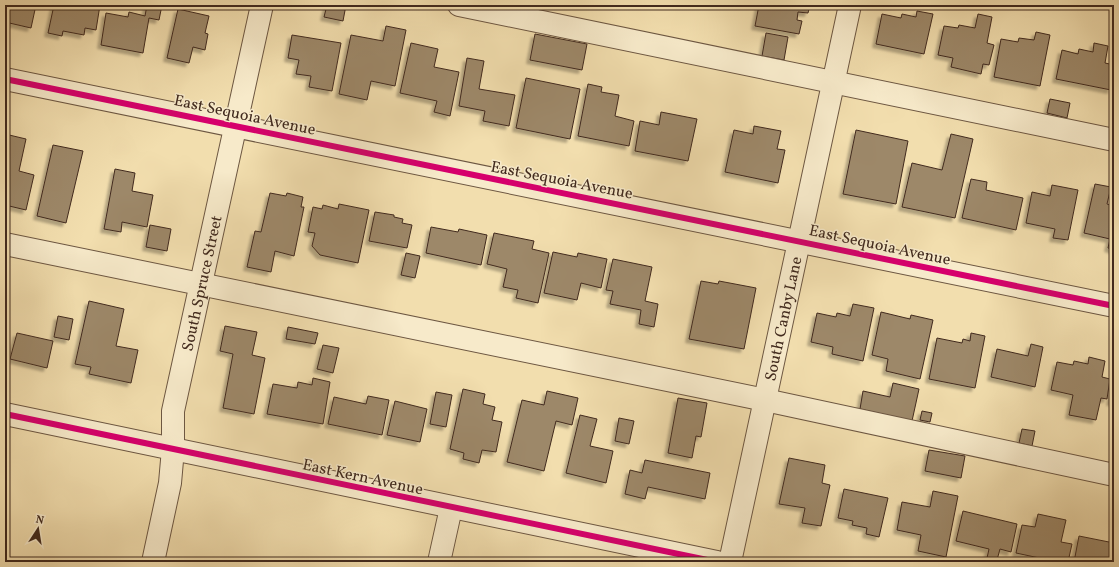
<svg xmlns="http://www.w3.org/2000/svg" width="1119" height="567" font-family="Vollkorn,serif">
<defs>
<filter id="shadow"><feDropShadow dx="-3.5" dy="3.5" stdDeviation="1" flood-color="#0004"/></filter>
</defs>
<rect width="100%" height="100%" fill="#f2deae"/>
<filter id="stains"><feTurbulence type="fractalNoise" baseFrequency=".005" numOctaves="4"/><feColorMatrix values="0 0 0 0 .2 0 0 0 0 .09 0 0 0 0 .02 0 0 0 .5 -.17"/></filter>
<radialGradient id="worn" r=".72"><stop offset=".6" stop-color="#630" stop-opacity="0"/><stop offset="1" stop-color="#630" stop-opacity=".3"/></radialGradient>
<!-- building -->
<path fill="#9d8869" stroke="#412a1e" filter="url(#shadow)" d="M5,5H36L31,28L5,22Z
M54,5H100L96,30L85,28L84,35L63,31L62,36L48,33Z
M147,5H162L159,20L149,18L143,53L101,45L106,13L128,17L129,12L145,16Z
M327,5H346L343,21L324,17Z
M759,5H810L808,13L798,12L797,20L802,21L799,34L755,26Z
M178,9L209,16L205,33L208,34L205,50L193,47L189,63L167,58Z
M917,11L933,14L924,54L876,44L882,14L901,18L902,14L916,17Z
M978,14L992,17L987,43L994,45L989,65L983,64L981,74L951,67L953,58L938,55L944,26L958,28L959,25L975,28Z
M386,26L406,30L395,86L371,81L367,100L339,94L351,35L383,41Z
M1036,32L1050,35L1040,86L994,77L1001,39L1018,42L1019,38L1034,40Z
M766,33L788,37L784,60L762,56Z
M535,34L587,44L582,70L530,60Z
M292,35L341,43L332,91L309,87L311,76L296,74L299,60L288,58Z
M411,43L438,49L434,67L459,72L450,116L434,112L437,101L400,93Z
M1094,43L1108,46L1105,63L1114,65L1111,90L1056,79L1062,50L1078,54L1079,49L1093,52Z
M467,58L484,61L479,89L515,95L509,126L483,121L485,111L459,106Z
M526,78L580,89L570,139L516,128Z
M588,84L602,87L601,92L619,95L615,116L634,121L629,146L578,136Z
M1050,99L1070,103L1067,118L1047,113Z
M661,112L697,119L688,161L635,151L640,121L659,125Z
M754,126L781,131L777,149L785,150L778,183L725,172L734,130L753,134Z
M856,130L908,141L896,204L843,194Z
M5,134L26,139L19,171L34,175L26,210L5,205Z
M951,134L973,139L955,218L902,207L912,163L942,170Z
M53,145L83,151L66,223L37,216Z
M115,169L135,173L132,191L153,195L147,227L122,222L121,232L104,229Z
M971,179L987,182L986,190L1023,198L1016,230L962,218Z
M1095,184L1111,187L1107,204L1114,206V250L1108,248L1110,239L1084,233Z
M1052,185L1078,190L1068,240L1053,238L1055,229L1026,223L1032,192L1050,196Z
M270,193L286,196L287,193L303,197L301,207H304L294,256L275,251L271,272L247,267L255,231L261,232Z
M339,204L369,210L358,263L320,255L312,246L315,233L308,232L313,207L322,209L323,205L338,209Z
M375,212L394,215V217L403,219L402,223L412,225L407,248L369,241Z
M150,225L171,229L167,251L146,247Z
M431,227L458,232L459,229L487,235L481,265L426,253Z
M494,233L534,241L532,249L549,253L538,303L516,298L518,290L503,287L507,269L487,264Z
M553,252L577,257L578,253L607,259L601,288L581,283L577,300L544,293Z
M406,253L420,256L415,278L401,275Z
M613,259L652,267L645,301L658,304L654,327L639,324L641,310L610,304L613,291L606,290Z
M5,279L9,280L5,300Z
M701,281L718,284L719,281L756,288L744,349L689,339Z
M89,301L124,309L116,346L138,350L131,383L89,374L91,367L75,364Z
M853,304L874,308L863,361L832,354L833,347L811,342L817,313L836,317L837,313L850,316Z
M881,312L910,319L911,315L933,320L920,379L886,371L888,359L872,355Z
M58,316L73,319L69,340L54,337Z
M225,326L257,332L252,355L265,358L254,414L223,408L233,354L220,351Z
M288,327L318,333L315,344L286,339Z
M17,333L53,341L47,368L10,359Z
M971,333L985,336L975,388L929,379L937,338L962,343L963,339L970,341Z
M1031,344L1043,347L1035,387L991,377L997,349L1028,356Z
M323,345L339,348L333,373L317,369Z
M1089,357L1105,361L1102,377L1110,379L1107,399L1101,398L1096,420L1069,415L1073,395L1051,390L1057,362L1073,365L1074,361L1088,364Z
M313,378L330,382L323,424L267,414L273,384L297,388L298,382L312,385Z
M1114,380V402H1110Z
M893,383L919,389L912,421L860,409L863,391L890,397Z
M463,389L485,394L483,404L495,407L492,420L502,422L496,452L482,450L479,463L463,459L464,453L450,449Z
M547,391L578,398L572,425L556,421L544,471L507,462L522,400L544,405Z
M436,392L452,395L446,427L430,424Z
M368,396L389,400L382,435L328,424L334,397L366,404Z
M678,398L707,403L701,437L696,436L692,458L668,453Z
M395,401L427,409L420,442L387,435Z
M922,411L932,413L930,422L920,420Z
M580,415L597,419L590,446L613,451L606,483L566,473Z
M619,418L634,421L629,444L615,441Z
M1022,429L1035,431L1032,446L1019,443Z
M929,450L965,456L961,478L925,471Z
M789,458L825,465L822,483L830,485L821,526L802,523L805,508L779,504Z
M645,460L710,473L705,499L648,487L645,499L625,494L630,470L642,473Z
M844,489L888,498L879,537L866,534L867,528L852,525L853,521L838,518Z
M933,491L958,496L946,557L918,551L921,535L897,530L902,502L930,507Z
M963,511L1017,524L1011,552L1000,549L997,560L987,558L989,549L956,541Z
M1038,514L1066,520L1061,542L1072,544L1068,562H1043L1044,559L1016,553L1022,525L1035,527Z
M1079,536L1114,543V562H1074Z"/>
<g fill="none" stroke-linecap="round" stroke-linejoin="round">
<defs>
<g id="minor">
<path d="M459,5L1114,140"/>
<path d="M5,79L1114,306"/>
<path d="M5,244L765,400L1114,475"/>
<path d="M5,414L717,562"/>
<path id="s1" d="M153,562L170,483L173,449V411L262,5"/>
<path d="M439,562L451,508"/>
<path id="s2" d="M730,562L850,5"/>
</g>
</defs>
<!-- minor casing -->
<use href="#minor" stroke="#6d5742" stroke-width="24"/>
<!-- minor -->
<use href="#minor" stroke="#f7eaca" stroke-width="22"/>
<defs>
<path id="cycleway" d="M5,79L1114,306
M5,414L717,562"/>
</defs>
<!-- cycleway casing -->
<use href="#cycleway" stroke="#f7eaca" stroke-width="8"/>
<!-- cycleway -->
<use href="#cycleway" stroke="#d6006c" stroke-width="6"/>
</g>
<g text-anchor="middle" stroke-width="3" stroke-linejoin="round" paint-order="stroke">
<!-- street labels -->
<g font-size="16" fill="#412a1e" stroke="#f7eaca">
<text transform="translate(245 114) rotate(12)" y="6">East Sequoia Avenue</text>
<text transform="translate(562 179) rotate(11)" y="6">East Sequoia Avenue</text>
<text transform="translate(880 244) rotate(12)" y="6">East Sequoia Avenue</text>
<text dy="6" stroke="none"><textPath href="#s1" startOffset="284">South Spruce Street</textPath></text>
<text dy="6" stroke="none"><textPath href="#s2" startOffset="249">South Canby Lane</textPath></text>
<text transform="translate(363 476) rotate(12)" y="6">East Kern Avenue</text>
</g>
</g>
<!-- margin -->
<rect width="1119" height="567" fill="none" stroke="#f2deae" stroke-width="20"/>
<rect x="6" y="6" width="1107" height="555" fill="none" stroke="#412a1e" stroke-width="2"/>
<rect x="10" y="10" width="1099" height="547" fill="none" stroke="#412a1e"/>
<!-- north arrow -->
<g transform="translate(38 529) rotate(12)" stroke="#f7eaca" stroke-width="3" paint-order="stroke">
<path d="M0-3L7 15L0 10L-7 15Z" fill="#412a1e"/>
<text y="-6" font-size="11" font-weight="bold" text-anchor="middle" fill="#412a1e">N</text>
</g>
<rect width="100%" height="100%" filter="url(#stains)"/>
<rect width="100%" height="100%" fill="url(#worn)"/>
</svg>
